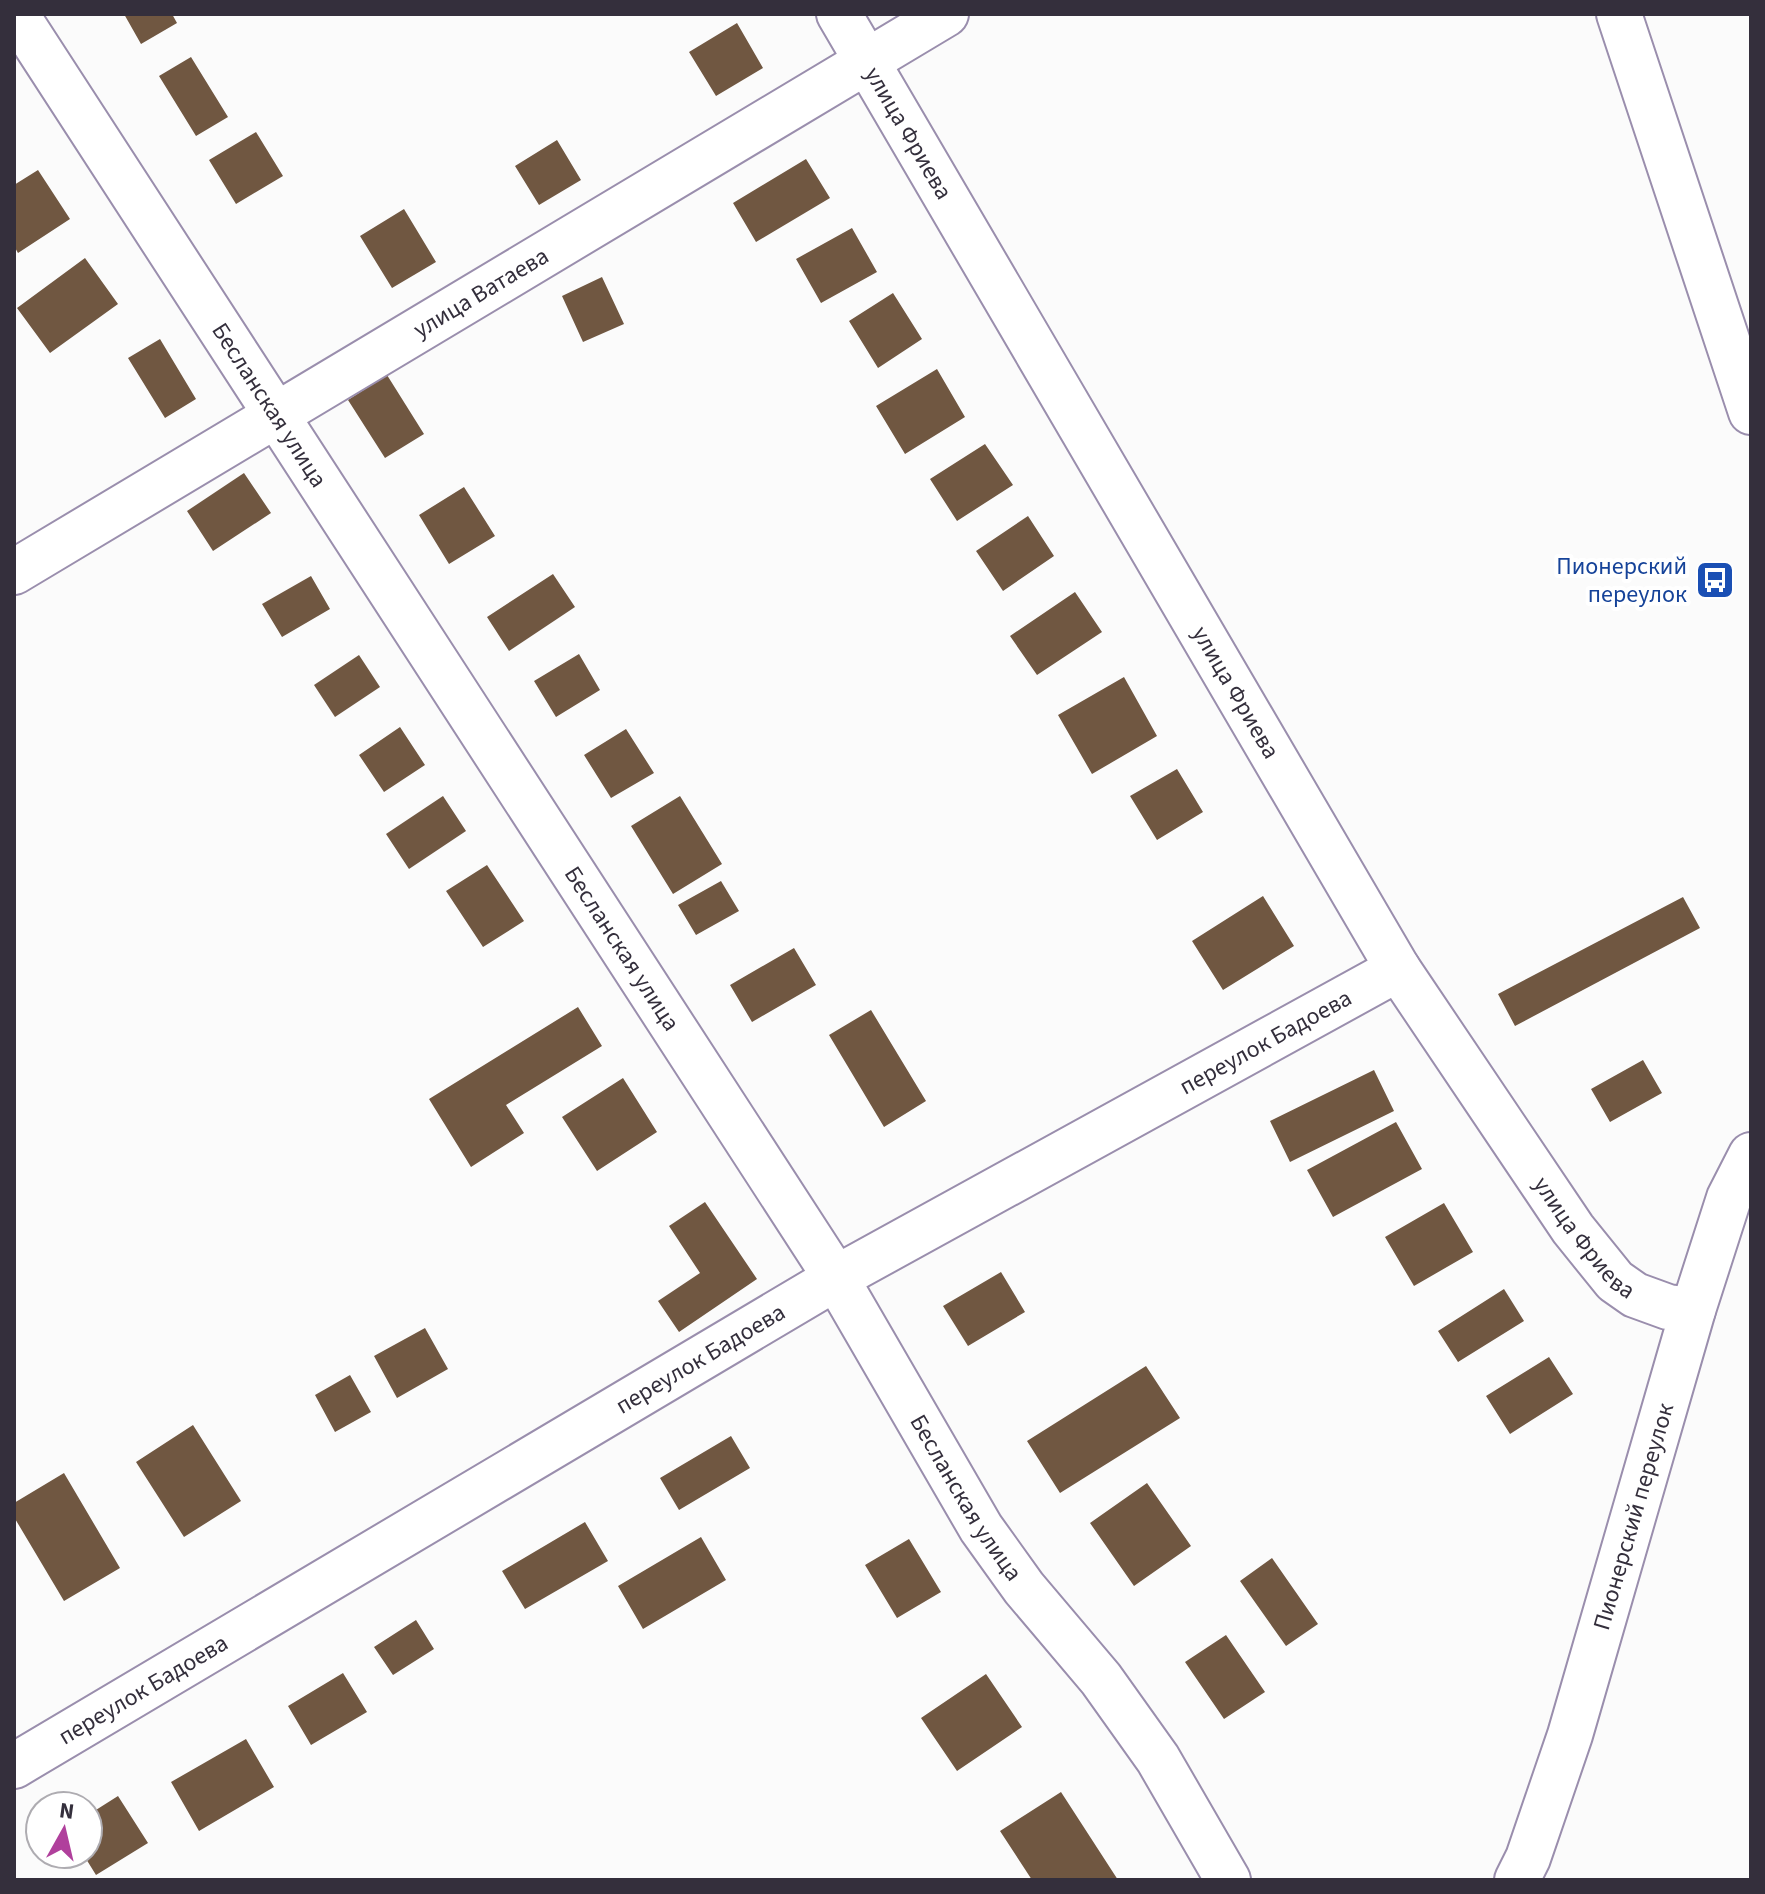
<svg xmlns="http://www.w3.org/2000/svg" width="1765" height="1894" font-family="'Source Sans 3',sans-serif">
<rect width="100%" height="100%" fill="#fbfbfb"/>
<!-- building -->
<path fill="#705741" d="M124,14H172L177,23L141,44Z
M737,23L763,68L716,96L689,52Z
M191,57L228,117L196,136L159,76Z
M256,132L283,176L236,204L209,160Z
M557,140L581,180L539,205L515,166Z
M806,159L830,198L756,242L733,203Z
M38,170L70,219L18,253L14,246V185Z
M404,209L436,262L392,288L360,236Z
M852,228L877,272L821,303L796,259Z
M85,258L118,304L50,353L17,308Z
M602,277L624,324L583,342L562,296Z
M893,293L922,339L878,368L849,321Z
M160,339L196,399L165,418L128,358Z
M937,369L965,417L905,454L876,406Z
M387,375L424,434L385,458L348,400Z
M985,444L1013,485L957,521L930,479Z
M244,473L271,513L213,551L187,511Z
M464,487L495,536L449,564L419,515Z
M1028,516L1054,556L1003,591L976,551Z
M553,574L575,607L509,651L487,617Z
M311,576L330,609L282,637L262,604Z
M1075,592L1102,632L1037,675L1010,636Z
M579,654L600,690L556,717L534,681Z
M359,655L380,687L335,717L314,685Z
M1124,677L1157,736L1092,774L1058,715Z
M400,727L425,765L384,792L359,755Z
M626,729L654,773L611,798L584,755Z
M1177,769L1203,812L1157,840L1130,796Z
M443,796L466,831L409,869L386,834Z
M680,796L722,864L673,894L631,826Z
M487,865L524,921L483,947L446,891Z
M721,881L739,911L696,935L678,905Z
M1263,896L1294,946L1223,990L1192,941Z
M1683,897L1700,928L1515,1026L1498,994Z
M794,948L816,985L752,1022L730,985Z
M578,1007L602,1046L506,1105L524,1133L471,1167L429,1099Z
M871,1010L926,1101L884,1127L829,1035Z
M1643,1060L1662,1093L1610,1122L1591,1089Z
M1374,1070L1394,1111L1290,1162L1270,1121Z
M623,1078L657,1132L597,1171L562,1117Z
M1396,1122L1422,1169L1333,1217L1307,1170Z
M705,1202L757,1279L679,1332L658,1301L700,1273L669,1226Z
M1444,1203L1473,1252L1414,1286L1385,1237Z
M1001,1272L1025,1312L968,1346L943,1306Z
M1504,1289L1524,1321L1458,1362L1438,1331Z
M425,1328L448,1369L397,1398L374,1356Z
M1549,1357L1573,1394L1510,1434L1486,1396Z
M1146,1366L1180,1418L1060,1493L1027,1441Z
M350,1375L371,1412L335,1432L315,1395Z
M193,1425L241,1501L184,1537L136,1462Z
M731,1436L750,1468L679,1510L660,1478Z
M64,1473L120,1568L64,1601L14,1517V1503Z
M1147,1483L1191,1546L1134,1586L1090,1523Z
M585,1522L608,1561L525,1609L502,1571Z
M701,1537L726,1580L643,1629L618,1586Z
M909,1539L941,1592L897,1618L865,1565Z
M1272,1558L1318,1624L1286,1646L1240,1581Z
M416,1620L434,1649L393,1675L374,1647Z
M1226,1635L1265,1692L1224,1719L1185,1662Z
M343,1673L367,1712L311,1745L288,1706Z
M986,1674L1022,1727L957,1771L921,1718Z
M246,1739L274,1787L199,1831L171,1782Z
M1061,1792L1118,1880H1032L1000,1831Z
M118,1796L148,1843L96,1875L83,1854H88V1815Z"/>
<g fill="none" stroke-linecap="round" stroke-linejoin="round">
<defs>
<g id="minor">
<path id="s1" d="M16,14L836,1278L981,1528L1024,1588L1101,1679L1158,1759L1228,1880"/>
<path id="s2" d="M839,14L1398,969L1573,1229L1615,1281L1635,1295L1668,1307L1693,1310"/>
<path id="s3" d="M14,572L946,14"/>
<path id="s4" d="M14,1766L836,1278L1398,969"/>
<path id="s5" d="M1517,1880L1528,1858L1570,1735L1693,1310L1729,1198L1751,1155"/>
</g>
<path id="major" d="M1619,14L1751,412"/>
</defs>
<!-- minor casing -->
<use href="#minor" stroke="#9a8ead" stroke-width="48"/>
<!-- major casing -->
<use href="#major" stroke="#9a8ead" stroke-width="48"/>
<!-- minor -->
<use href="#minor" stroke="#fff" stroke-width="44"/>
<!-- major -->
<use href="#major" stroke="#fff" stroke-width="44"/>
</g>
<!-- icons -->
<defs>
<symbol id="bus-square" viewBox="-11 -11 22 22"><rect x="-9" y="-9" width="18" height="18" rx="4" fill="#1a4fb4" stroke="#fff"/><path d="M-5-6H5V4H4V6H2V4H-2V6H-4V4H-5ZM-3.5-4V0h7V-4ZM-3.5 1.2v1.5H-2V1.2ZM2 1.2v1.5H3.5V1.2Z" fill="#fff"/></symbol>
</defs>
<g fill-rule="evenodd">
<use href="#bus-square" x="1693" y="558" width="44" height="44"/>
</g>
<g text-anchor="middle" stroke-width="8" stroke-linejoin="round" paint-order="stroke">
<!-- street labels -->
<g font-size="24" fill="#342f3c" stroke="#fff">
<text dy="8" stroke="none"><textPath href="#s2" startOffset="138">улица Фриева</textPath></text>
<text dy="8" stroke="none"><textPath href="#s3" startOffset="544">улица Ватаева</textPath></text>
<text dy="8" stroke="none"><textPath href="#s1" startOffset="466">Бесланская улица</textPath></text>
<text dy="8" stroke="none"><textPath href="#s2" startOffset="786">улица Фриева</textPath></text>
<text dy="8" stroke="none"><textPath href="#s1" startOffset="1114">Бесланская улица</textPath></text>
<text dy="8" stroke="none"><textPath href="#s4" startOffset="1446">переулок Бадоева</textPath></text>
<text dy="8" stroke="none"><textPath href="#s2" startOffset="1434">улица Фриева</textPath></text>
<text dy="8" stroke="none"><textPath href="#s4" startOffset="798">переулок Бадоева</textPath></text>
<text dy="8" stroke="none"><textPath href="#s1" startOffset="1762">Бесланская улица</textPath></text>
<text dy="8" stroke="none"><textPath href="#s5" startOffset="382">Пионерский переулок</textPath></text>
<text dy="8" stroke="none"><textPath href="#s4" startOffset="150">переулок Бадоева</textPath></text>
</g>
<!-- transit labels -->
<g font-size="24" fill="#164399" stroke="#fff" text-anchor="end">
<text x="1687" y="574">Пионерский<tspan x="1687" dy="28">переулок</tspan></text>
</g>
</g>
<!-- border -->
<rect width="1765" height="1894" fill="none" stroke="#342f3c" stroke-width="32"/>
<!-- north arrow -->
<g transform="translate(64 1830) rotate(8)"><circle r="38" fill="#ffffff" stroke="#aeacb1" stroke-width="2"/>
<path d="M0-6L14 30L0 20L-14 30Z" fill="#b0409c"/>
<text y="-12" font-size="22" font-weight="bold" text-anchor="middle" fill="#342f3c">N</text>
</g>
</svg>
